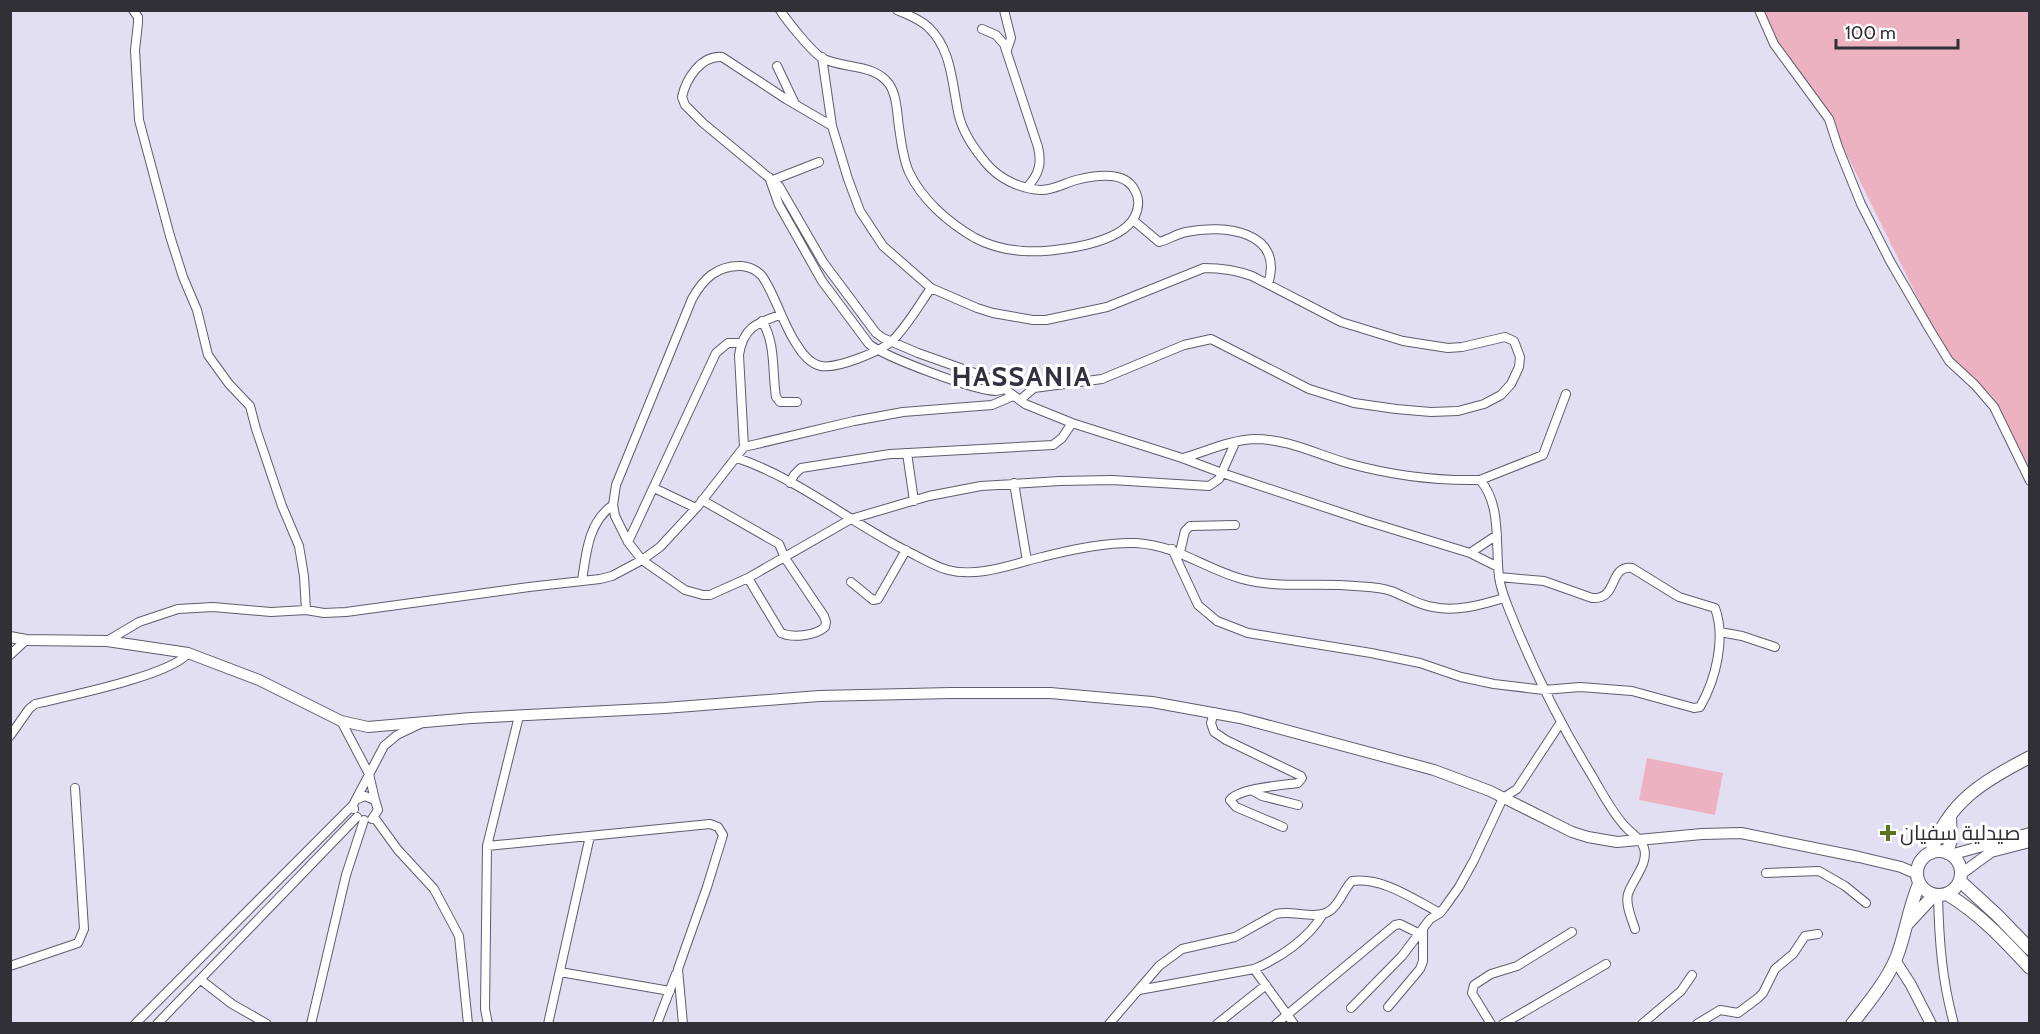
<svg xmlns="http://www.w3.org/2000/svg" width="2040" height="1034" font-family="Cabin,Cairo,sans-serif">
<rect width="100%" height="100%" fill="#e2dff2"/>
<!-- park -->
<path fill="#edb2c2" d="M1763,11H2029V474L1992,396L1947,357L1834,129L1782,59Z
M1647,758L1723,773L1715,815L1639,800Z"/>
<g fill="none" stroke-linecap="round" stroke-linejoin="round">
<defs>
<path id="minor" d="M133,10L138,17V23L135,50L139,120L170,236L183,277L197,310L208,355L229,384L250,406L256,429L282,506L299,546L304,576L306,610
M780,10C787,21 812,52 822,58C842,69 874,63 889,84C897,95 897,114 899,127C901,141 903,159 909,172C922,200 949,223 975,238C990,246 1007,250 1023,251C1052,253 1121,245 1135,216C1140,206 1139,195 1132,186C1121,171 1092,176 1076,180C1065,183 1054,190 1041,190C1021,189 999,179 986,163C975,150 963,132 959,116C952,87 953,50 928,27C920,19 908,15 897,10
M1004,10L1011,38L1007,50
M1759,10L1774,44L1829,119L1838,147L1861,204L1890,261L1930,330L1949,361L1975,385L1994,407L2030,481
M982,29L996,35L1004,44L1038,147C1042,163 1039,175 1027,187
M822,57L832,126L848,179L860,211L883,246L931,288L977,308L993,313L1033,320H1046L1107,307L1204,268C1221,268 1236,270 1252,276L1341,322L1403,341L1448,348L1462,347L1505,337L1514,341L1520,357L1519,367L1511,384L1501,395L1484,404L1458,411L1431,412L1396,409L1354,403L1309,389L1211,339L1184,345L1102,379L1034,388L1020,400
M777,66L795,104
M832,126L786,99L722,57C701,55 686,79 682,97L685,105L703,123L779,186L823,262L876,333L883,338L918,353L1000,382L1005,389L1025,404L1072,423L1182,458L1222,473L1366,521L1470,553
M769,177L779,205L822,281L869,344C885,357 975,391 996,391C997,391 1004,389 1005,389
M773,180L819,162
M1133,220L1159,242C1168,240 1176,234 1186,232C1224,224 1285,231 1268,284
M931,288C919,305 908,325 893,340C882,351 837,369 821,366C811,364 802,354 797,345C783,325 775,294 762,276C756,269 750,267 742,266C717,265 703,279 692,299L616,485L613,505L615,516L628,542L642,560L685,590L703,595H710L748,578L851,519L929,496L981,486L1060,481L1112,480L1209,486L1219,479L1235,443
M762,321C776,343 772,372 776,397L780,402H797
M744,447L854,421L903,412L992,405L1013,396
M907,453L914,501
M737,458C797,478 847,520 903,549C918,556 933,566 948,570C979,578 1012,564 1042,557C1069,550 1107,542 1136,543C1179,546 1203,568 1242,579C1279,589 1317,582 1355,586C1366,587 1380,587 1391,591C1405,596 1418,605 1433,607C1456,612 1481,605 1504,598
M1183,458C1205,452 1230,440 1254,439C1288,439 1316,454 1347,463C1390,475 1436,481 1480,480C1502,505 1495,545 1499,576C1500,587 1504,597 1508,607C1531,665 1558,721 1591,774C1601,791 1610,809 1623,824C1629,832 1641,838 1644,848C1649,864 1632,880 1628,894C1625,905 1632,919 1635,929
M1480,480L1543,455L1566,394
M790,483L794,475L801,468L890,454L1053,445L1062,438L1072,423
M1014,483L1027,561
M654,488L696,508
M702,500L779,544L785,558L824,616L826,622L825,627C815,636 792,638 781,633L748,578
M1497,535L1470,553L1498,567
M628,542L716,353L728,343H741
M1172,549L1198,605L1217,621L1248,633L1371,653L1420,663L1461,677L1494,684L1544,690L1580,687L1632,691L1694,708L1700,707C1716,679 1726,638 1715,608L1679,597L1632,568C1608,565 1619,600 1592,598L1544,581L1499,577
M1180,552L1185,531L1190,526L1235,525
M582,581C586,554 588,522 613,505
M851,582L873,600L878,599L906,550
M1720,632L1742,636L1775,647
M107,641L139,622L178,609L213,607L271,612L306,610L324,613L346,612L529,587L600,579L612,576L642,560L660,547L698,506L744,447L739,355C743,328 756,323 780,315
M10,655L26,640
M1214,712L1211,723L1214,732L1226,740L1301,776L1302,778L1298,783C1283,785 1239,788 1230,800L1236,807L1283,827
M341,721L369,774L375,800
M10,736L29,709L35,704C64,697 173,675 188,653
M1253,791L1262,796L1298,805
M358,799L365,796L375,800L378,810L372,819
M354,809L353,805L384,746L397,735L420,724
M374,817L398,850L434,889L459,936L468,1024
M487,846L710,824L718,827L723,835L707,887L678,969L683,1024
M1766,873L1819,871L1845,886L1866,903
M1938,895C1939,940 1942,981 1954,1024
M10,966L78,943L84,929L75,788
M1254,969L1294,1024
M560,972L670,991
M201,980L232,1004L267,1024
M1139,990L1254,969C1280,958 1308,939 1323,914
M1388,1007L1420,969L1423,961V929
M1351,1008L1402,956L1430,919L1440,913L1444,908L1459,887L1474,860L1503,798L1517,789L1561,722
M135,1024L353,805
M157,1024L357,817
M311,1024L346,875L364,820
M488,1024L485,1009L487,846L519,716
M548,1024L590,836
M657,1024L676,974
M1109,1024L1159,966L1182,949L1235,937L1276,914C1293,909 1318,922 1332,909C1341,901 1344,889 1352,881C1383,877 1413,899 1440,913
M1217,1024L1266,985
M1276,1024L1395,925L1400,924L1420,934
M1491,1024L1472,993L1474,985L1491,974L1517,966L1572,932
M1503,1024L1606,964
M1642,1024L1681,991L1692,975
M1697,1024L1720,1010L1738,1013L1758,998L1763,993L1775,969L1793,954L1805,936L1818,934"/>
<path id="tertiary" d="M10,637L26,640L107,641L188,653L259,680L341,721L368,727L471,718L665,708L819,696L951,693H1050L1152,702L1240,718L1434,770L1490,791L1572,832L1588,837L1617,842L1702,834L1741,833L1859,857L1901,867L1917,874
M1950,855L2030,833
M1961,874L1991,852L2030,842
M1895,960L1911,985L1931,1024"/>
<path id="secondary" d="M1917 873a22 22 0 1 1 44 0a22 22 0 1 1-44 0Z
M1931,853C1947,802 1985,780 2030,757
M1947,853L1951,840L1950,817
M1960,881L1997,915L2030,949
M1947,894C1980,914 2004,940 2030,968
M1908,923L1934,895
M1852,1024C1868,1003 1887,981 1897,956C1906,932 1909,907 1919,884"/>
</defs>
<!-- minor casing -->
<use href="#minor" stroke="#5f5c6d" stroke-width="10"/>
<!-- tertiary casing -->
<use href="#tertiary" stroke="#5f5c6d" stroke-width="12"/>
<!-- secondary casing -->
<use href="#secondary" stroke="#5f5c6d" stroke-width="14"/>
<!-- minor -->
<use href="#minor" stroke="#fff" stroke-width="8"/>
<!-- tertiary -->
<use href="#tertiary" stroke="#fff" stroke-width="10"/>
<!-- secondary -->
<use href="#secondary" stroke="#fff" stroke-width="12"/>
</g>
<!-- markers -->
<path fill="#5c7324" stroke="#fff" stroke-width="2" d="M1885 824h6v6h6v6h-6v6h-6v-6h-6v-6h6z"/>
<g text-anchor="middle" stroke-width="6" stroke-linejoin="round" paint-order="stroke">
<!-- poi labels -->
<g font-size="21" fill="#313037" stroke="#fff" text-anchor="start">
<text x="1900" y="840">صيدلية سفيان</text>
</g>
<!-- district labels -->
<g font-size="27" font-weight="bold" letter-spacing="1.5" fill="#33303f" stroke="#fff">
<text x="1022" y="386">HASSANIA</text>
</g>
</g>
<!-- border -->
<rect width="2040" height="1034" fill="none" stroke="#313037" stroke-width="24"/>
<!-- scale -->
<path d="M1836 39v9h122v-9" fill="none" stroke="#313037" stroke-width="3"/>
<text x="1845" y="39" font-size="18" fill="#313037" stroke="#ffffff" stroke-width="4.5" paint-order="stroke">100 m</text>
</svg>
